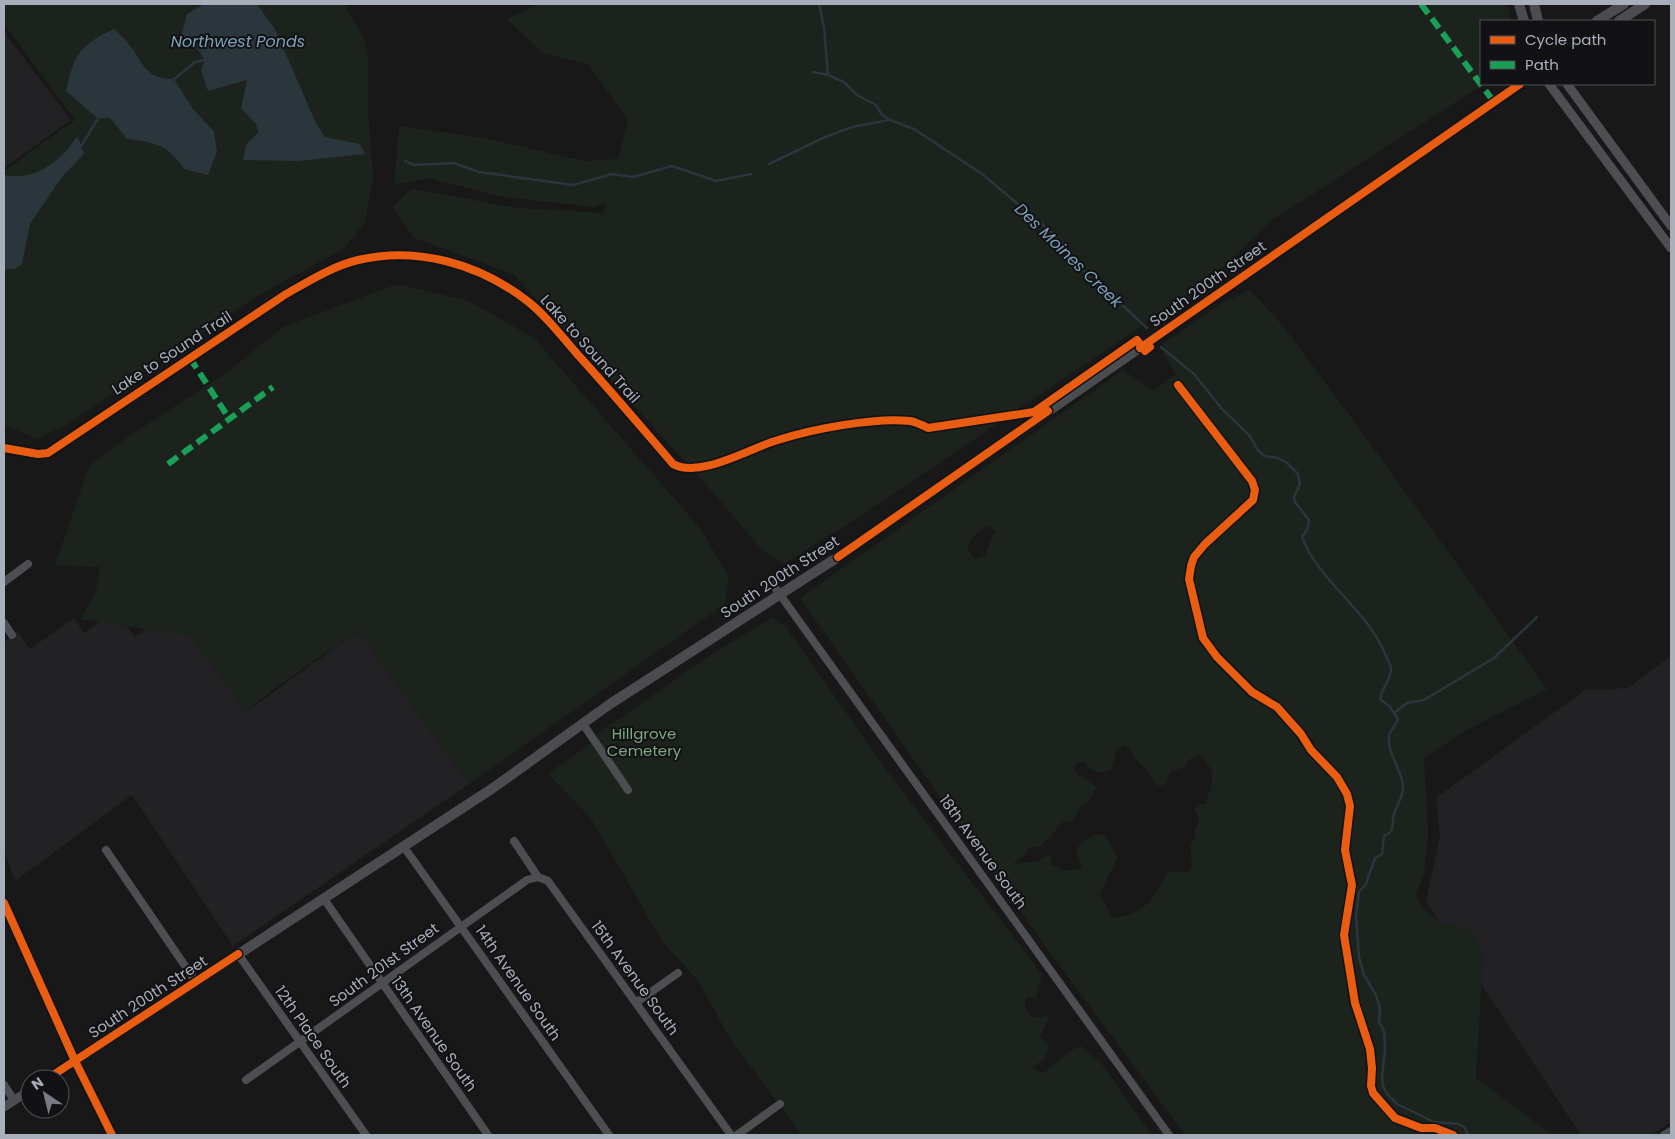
<svg xmlns="http://www.w3.org/2000/svg" width="1675" height="1139" font-family="Poppins,sans-serif">
<rect width="100%" height="100%" fill="#181819"/>
<!-- built -->
<path fill="#222225" d="M4,32L71,120L4,168Z
M115,611L135,637L152,624L191,636L246,712L358,631L469,784L233,946L132,795L15,881L4,851V642L18,632L30,649L74,618L84,633Z
M1671,656V1122L1651,1135H1581L1426,901L1440,836L1436,798L1585,690L1628,688Z"/>
<!-- green -->
<path fill="#1b231c" fill-rule="evenodd" d="M4,4H204L187,14L181,35L195,46L205,60L247,79L241,108L256,124L258,132L246,145L244,160L360,144L325,137L316,123L275,29L257,4H344L364,38L368,54V110L373,178L365,223L342,250L257,296L66,425L37,439L4,425V269H15L26,243L30,224L62,177L84,154L73,140C65,156 46,172 28,177C21,179 10,177 4,175V171L75,120L4,24ZM129,44L149,73L186,97L193,109L214,131L184,169C167,145 155,143 127,139L110,118Z
M540,4H1507L1512,21H1481V84H1484L1271,221L1211,279L867,512L784,564L762,550L704,482L513,274L414,238L392,207L412,189L519,208L604,213L606,202L594,207L504,197L429,178L394,185L399,126L484,138L584,161L618,159L628,120L588,64L543,53L507,19Z
M397,284L469,301L534,338L700,528L729,577L725,604L469,784L358,631L273,689L246,712L191,636L81,619L96,591L100,567L55,565L89,466L129,436L223,375L285,326Z
M1250,290L1284,327L1362,432L1547,689L1465,731L1424,758L1428,833L1424,875L1415,895L1426,911L1444,924L1464,927L1475,936L1483,956L1476,1078L1552,1135H1185L1040,939L800,598L1123,370L1153,391L1176,374L1164,355V343L1225,301ZM990,526L996,533L991,538L985,555L975,559L967,548C971,537 978,530 990,526ZM1124,745L1130,749C1133,760 1141,762 1147,771C1151,778 1152,781 1159,786L1166,784L1170,772L1185,767L1188,760L1199,755C1220,773 1211,782 1206,804H1198L1195,809L1199,820L1195,829V840L1190,843L1192,867L1188,872H1168C1152,900 1147,913 1112,918L1100,894L1118,857L1104,835C1090,835 1083,839 1076,850L1082,868C1071,873 1061,870 1051,864L1052,856L1047,855L1038,861L1013,864L1024,856L1029,848L1041,846L1064,821H1073L1080,807L1087,803L1097,787L1078,774L1074,768L1077,763L1085,762C1093,775 1099,773 1112,769L1117,751Z
M773,617L786,627L890,775L1042,974L1036,998L1026,997L1025,1008L1031,1016L1039,1018L1050,1014L1040,1037L1049,1046L1045,1058L1032,1068L1043,1073C1057,1064 1066,1050 1081,1046L1101,1063L1152,1135H802L730,1039L699,982L662,941L590,817L548,774L598,738L596,735L712,654Z"/>
<!-- water -->
<path fill="#2a353c" d="M204,4H257L275,29L316,123L325,137L360,144L365,154L298,161L243,160L246,145L258,132L256,124L241,108L247,80L208,91L201,70L205,60L195,46L181,35L187,14Z
M114,29C119,34 124,38 128,43C145,63 143,79 174,79L193,109L214,131L217,151L208,175L184,169C167,144 155,143 127,139L110,118H97L66,91C74,55 79,45 114,29Z
M78,137L84,154L62,177L30,224L22,264L15,269H4V175C29,180 49,169 66,151C71,146 72,140 78,137Z"/>
<g fill="none" stroke-linecap="round" stroke-linejoin="round">
<!-- stream -->
<path stroke="#2a353c" stroke-width="2.5" d="M819,4L824,27L828,75
M813,72L828,75L844,82L857,95L876,105L882,115L890,120L914,129L982,174L1049,230L1066,247L1091,280L1107,291L1147,328
M173,80L195,62L208,59
M81,146L99,117
M405,161L414,165L454,163L479,172L573,185L612,174L633,177L672,166L716,181L751,174
M769,164L823,138L852,127L889,120
M1161,347L1194,374L1222,409L1250,436L1257,449L1264,456L1278,458L1287,463L1298,474L1300,484L1294,497L1295,502L1309,520L1308,528L1302,537C1306,548 1312,558 1319,567C1341,597 1372,620 1386,656C1387,660 1390,663 1391,667C1392,679 1382,687 1380,699L1390,707L1398,719C1396,725 1390,731 1389,736C1387,753 1401,769 1403,785C1404,796 1397,804 1394,814C1391,824 1396,831 1384,836L1382,854L1375,858L1366,884L1359,892L1356,916L1359,957L1364,975L1376,995L1380,1008L1379,1022L1384,1031L1385,1049L1382,1078L1383,1086L1387,1094L1397,1104L1434,1122L1459,1124L1465,1128L1468,1135
M1394,713L1407,703L1424,700L1494,658L1537,617"/>
<!-- minor -->
<path stroke="#4c4e52" stroke-width="8" d="M4,582L28,564
M773,585L1169,1135
M4,623L12,635
M583,724L628,790
M514,841L538,877L548,881L731,1135
M404,847L609,1135
M106,850L196,982
M324,899L488,1135
M238,954L366,1135
M637,1002L678,973
M246,1080L527,880L538,877
M4,1085L14,1100
M737,1135L780,1104
M1664,1135L1671,1131"/>
<!-- tertiary -->
<path stroke="#4c4e52" stroke-width="9" d="M1549,84L1671,248
M1567,84L1671,226
M47,1079L75,1061
M4,1107L30,1090"/>
<!-- secondary -->
<path stroke="#4a4c4f" stroke-width="10" d="M1519,4L1524,21
M1534,4L1538,21
M1597,21L1624,4
M1619,21L1645,4
M4,903L75,1061L112,1135
M75,1061L493,788L610,704L838,557L1520,84"/>
<!-- quiet -->
<path stroke="#1a9f57" stroke-width="6" stroke-dasharray="12 6" stroke-linecap="butt" d="M1421,4L1494,102
M190,358L230,420
M168,464L273,387"/>
<defs>
<path id="cycleway" d="M1140,348L1520,84
M1178,385L1252,481L1255,490L1253,500L1205,544L1194,557L1191,566L1189,579L1203,638L1217,657L1252,692L1277,707L1301,734L1311,750L1337,777L1347,794L1350,806L1345,850L1352,885L1344,935L1355,1003L1370,1049L1372,1068L1371,1086L1373,1093L1395,1118L1421,1128H1435L1453,1135
M4,448L38,454L48,453L286,294C309,281 333,266 358,260C417,246 479,264 526,300C546,315 562,337 578,355C611,391 642,428 673,464C700,479 750,448 778,440C812,429 876,417 910,421C916,422 922,425 928,428L1034,412L1137,340L1145,351L1150,347
M838,557L1048,411
M4,903L75,1061L112,1135
M47,1079L238,954"/>
</defs>
<!-- cycleway casing -->
<use href="#cycleway" stroke="#121215" stroke-width="11"/>
<!-- cycleway -->
<use href="#cycleway" stroke="#e95d12" stroke-width="8"/>
</g>
<g text-anchor="middle" stroke-width="4" stroke-linejoin="round" paint-order="stroke">
<!-- street labels -->
<g font-size="15" fill="#a8afbb" stroke="#121215">
<text transform="translate(1208 284) rotate(-35)" y="5">South 200th Street</text>
<text transform="translate(590 349) rotate(48)" y="5">Lake to Sound Trail</text>
<text transform="translate(172 353) rotate(-33)" y="5">Lake to Sound Trail</text>
<text transform="translate(780 577) rotate(-33)" y="5">South 200th Street</text>
<text transform="translate(983 852) rotate(54)" y="5">18th Avenue South</text>
<text transform="translate(384 965) rotate(-36)" y="5">South 201st Street</text>
<text transform="translate(635 978) rotate(54)" y="5">15th Avenue South</text>
<text transform="translate(518 983) rotate(55)" y="5">14th Avenue South</text>
<text transform="translate(148 997) rotate(-33)" y="5">South 200th Street</text>
<text transform="translate(434 1034) rotate(55)" y="5">13th Avenue South</text>
<text transform="translate(313 1037) rotate(55)" y="5">12th Place South</text>
</g>
<!-- park labels -->
<g font-size="15" fill="#7ea87d" stroke="#121215">
<text x="644" y="739">Hillgrove<tspan x="644" dy="17">Cemetery</tspan></text>
</g>
<!-- water labels -->
<g font-size="16" font-style="italic" fill="#7ca1b9" stroke="#121215">
<text x="238" y="47">Northwest Ponds</text>
<text transform="translate(1069 255) rotate(44)" y="6">Des Moines Creek</text>
</g>
</g>
<!-- border -->
<rect width="1675" height="1139" fill="none" stroke="#a8afbb" stroke-width="10"/>
<!-- legend -->
<rect x="1480" y="20" width="175" height="65" fill="#121215" stroke="#4e5157"/>
<rect x="1490" y="36" width="25" height="8" fill="#e95d12" stroke="#4e5157"/>
<text x="1525" y="45" font-size="15" fill="#a8afbb">Cycle path</text>
<rect x="1490" y="61" width="25" height="8" fill="#1a9f57" stroke="#4e5157"/>
<text x="1525" y="70" font-size="15" fill="#a8afbb">Path</text>
<!-- north arrow -->
<g transform="translate(45 1094) rotate(325)"><circle r="24" fill="#121215" stroke="#4e5157"/>
<path d="M0-4L9 19L0 12L-9 19Z" fill="#767a82"/>
<text y="-8" font-size="14" font-weight="bold" text-anchor="middle" fill="#a8afbb">N</text>
</g>
</svg>
